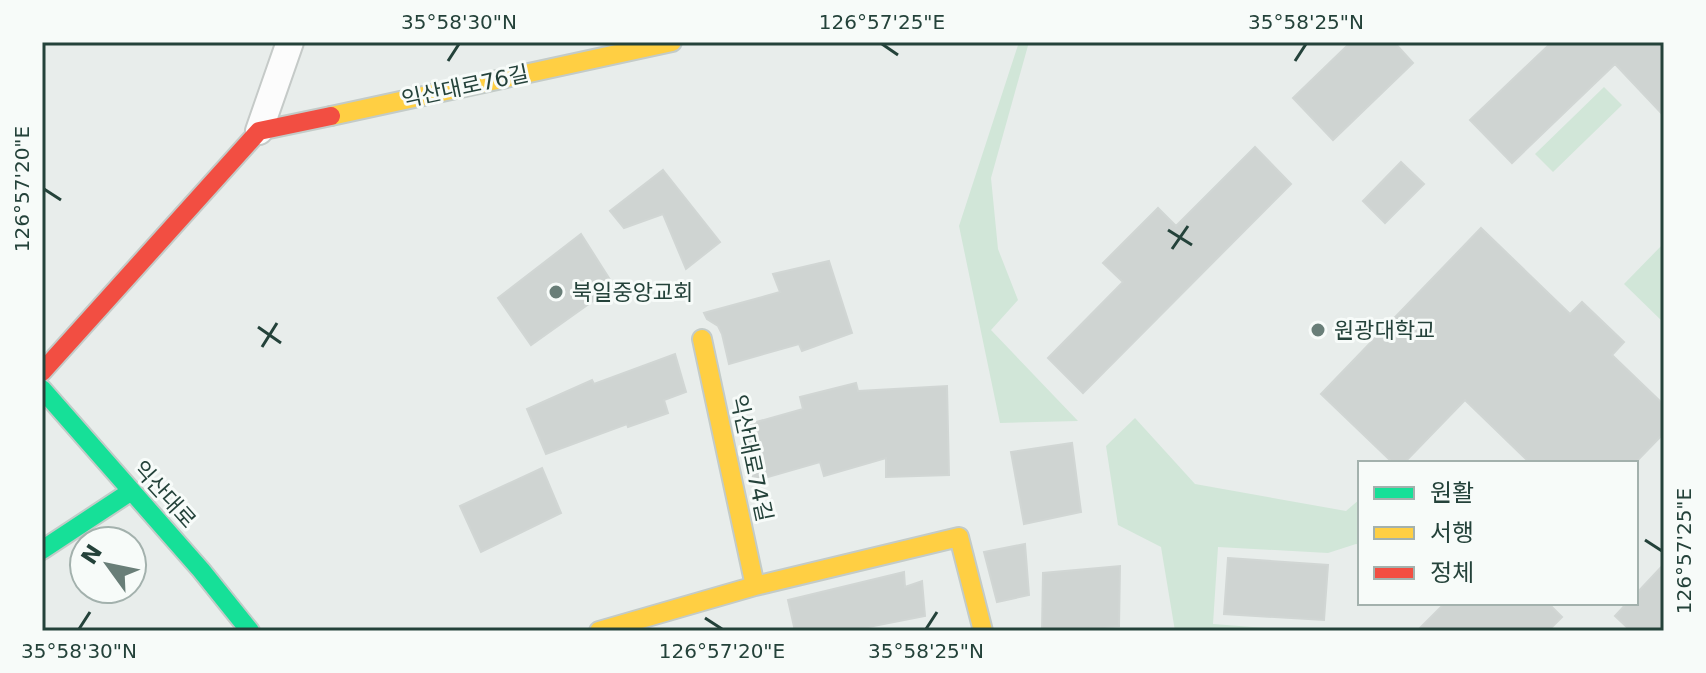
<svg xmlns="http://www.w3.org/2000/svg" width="1706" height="673" font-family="'DejaVu Sans','Noto Sans KR',sans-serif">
<rect width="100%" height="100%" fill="#e8edeb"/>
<!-- green -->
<path fill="#d1e6d8" d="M1019,42H1029L991,178L998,249L1018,300L991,330L1078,421L1000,423L959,226Z
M1604,87L1622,105L1553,172L1535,154Z
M1664,243V323L1624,284Z
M1135,418L1195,484L1346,511L1360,499V545L1356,544L1328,553L1218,547L1213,624L1306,631H1175L1161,547L1118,525L1106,446Z"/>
<!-- building -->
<path fill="#cfd4d2" stroke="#d1d6d4" stroke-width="2" d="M1351,42H1394L1413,63L1333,140L1293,98Z
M1552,42H1664V116L1615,64L1512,163L1470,120Z
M1255,147L1291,184L1083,393L1048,358L1123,282L1103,263L1158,208L1176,226Z
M1401,162L1424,184L1385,223L1363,201Z
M663,170L720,242L686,269L663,214L624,228L610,211Z
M1481,228L1570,314L1582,302L1624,342L1612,355L1664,405V433L1635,463H1530L1465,400L1404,463H1393L1321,394Z
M581,234L614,286L531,345L498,298Z
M829,261L852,333L802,351L799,344L729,364L722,334L718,326L707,319L704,313L780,292L773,274Z
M675,354L686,392L664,400L668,413L628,427L627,424L546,454L527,409L592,380L594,384Z
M856,383L858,391L947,386L949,475L886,477V458L824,476L820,462L754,481L742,426L803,409L800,397Z
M1072,443L1081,512L1024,524L1011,452Z
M542,468L561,513L481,552L460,506Z
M1025,544L1029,595L997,602L984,552Z
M1228,558L1328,565L1324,620L1224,614Z
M1664,564V631H1631L1615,616L1627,603H1636V594Z
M1120,566L1119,626L1042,631L1043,573Z
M904,572L905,587L922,581L925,616L848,631H795L788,600Z
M1445,603H1548L1562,617L1548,631H1417Z"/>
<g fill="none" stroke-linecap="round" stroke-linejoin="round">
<defs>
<path id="street" d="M259,131L290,42"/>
<path id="fast" d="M42,389L201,570L250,631
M42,550L130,492"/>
<path id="slow" d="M331,116L672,42
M702,339L755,586
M599,631L755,586L959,537L983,631"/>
<path id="jam" d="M42,372L259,131L331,116"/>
</defs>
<!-- street casing -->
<use href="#street" stroke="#c5cac8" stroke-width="30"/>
<!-- fast casing -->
<use href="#fast" stroke="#c3cbc8" stroke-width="22"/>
<!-- slow casing -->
<use href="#slow" stroke="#c3cbc8" stroke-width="22"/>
<!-- jam casing -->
<use href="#jam" stroke="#c3cbc8" stroke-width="22"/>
<!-- street -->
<use href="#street" stroke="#fcfcfc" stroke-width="26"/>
<!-- fast -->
<use href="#fast" stroke="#16e098" stroke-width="18"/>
<!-- slow -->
<use href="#slow" stroke="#ffcf43" stroke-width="18"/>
<!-- jam -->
<use href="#jam" stroke="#f24e42" stroke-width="18"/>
</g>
<!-- ticks -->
<path fill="none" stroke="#24423a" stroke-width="3" d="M882,44L898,55M448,61L459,44M1295,61L1306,44M44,189L61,200M1168,230L1192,245M1172,249L1188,226M258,327L281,343M262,347L277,323M1645,540L1662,551M705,618L722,629M79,629L90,612M926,629L937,612"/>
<!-- markers -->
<g fill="#697e78" stroke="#f7fbf9" stroke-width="3">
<circle cx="556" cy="292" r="8"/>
<circle cx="1318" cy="330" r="8"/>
</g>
<g text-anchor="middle" stroke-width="6" stroke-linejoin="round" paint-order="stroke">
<!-- street labels -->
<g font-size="22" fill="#24423a" stroke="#f7fbf9">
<text transform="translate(465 86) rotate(-12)" y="8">익산대로76길</text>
<text transform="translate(752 458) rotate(78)" y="8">익산대로74길</text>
<text transform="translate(165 494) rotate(48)" y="8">익산대로</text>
</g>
<!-- poi labels -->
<g font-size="22" fill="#24423a" stroke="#f7fbf9" text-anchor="start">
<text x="572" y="300">북일중앙교회</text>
<text x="1334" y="338">원광대학교</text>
</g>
</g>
<!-- border -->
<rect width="1706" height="673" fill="none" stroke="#f7fbf9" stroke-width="88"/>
<!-- legend -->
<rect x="1358" y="461" width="280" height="144" fill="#f7fbf9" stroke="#a3b1ad" stroke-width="2"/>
<rect x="1374" y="487" width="40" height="12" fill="#16e098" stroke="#a3b1ad" stroke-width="2"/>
<text x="1430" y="501" font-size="24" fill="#24423a">원활</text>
<rect x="1374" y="527" width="40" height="12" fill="#ffcf43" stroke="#a3b1ad" stroke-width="2"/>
<text x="1430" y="541" font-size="24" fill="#24423a">서행</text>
<rect x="1374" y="567" width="40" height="12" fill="#f24e42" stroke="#a3b1ad" stroke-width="2"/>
<text x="1430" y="581" font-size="24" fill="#24423a">정체</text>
<!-- north arrow -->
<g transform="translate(108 565) rotate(303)"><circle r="38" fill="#f7fbf9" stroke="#a3b1ad" stroke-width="2"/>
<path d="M0-6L14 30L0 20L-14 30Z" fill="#697e78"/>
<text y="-12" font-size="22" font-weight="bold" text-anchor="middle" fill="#24423a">N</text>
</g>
<rect x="44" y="44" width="1618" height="585" fill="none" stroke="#24423a" stroke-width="3"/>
<g font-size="20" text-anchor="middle" fill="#24423a">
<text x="459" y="29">35°58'30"N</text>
<text x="882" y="29">126°57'25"E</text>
<text x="1306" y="29">35°58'25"N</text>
<text transform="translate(22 189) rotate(-90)" y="7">126°57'20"E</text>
<text transform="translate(1684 551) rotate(-90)" y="7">126°57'25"E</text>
<text x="79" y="658">35°58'30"N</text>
<text x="722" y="658">126°57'20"E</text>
<text x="926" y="658">35°58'25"N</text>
</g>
</svg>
